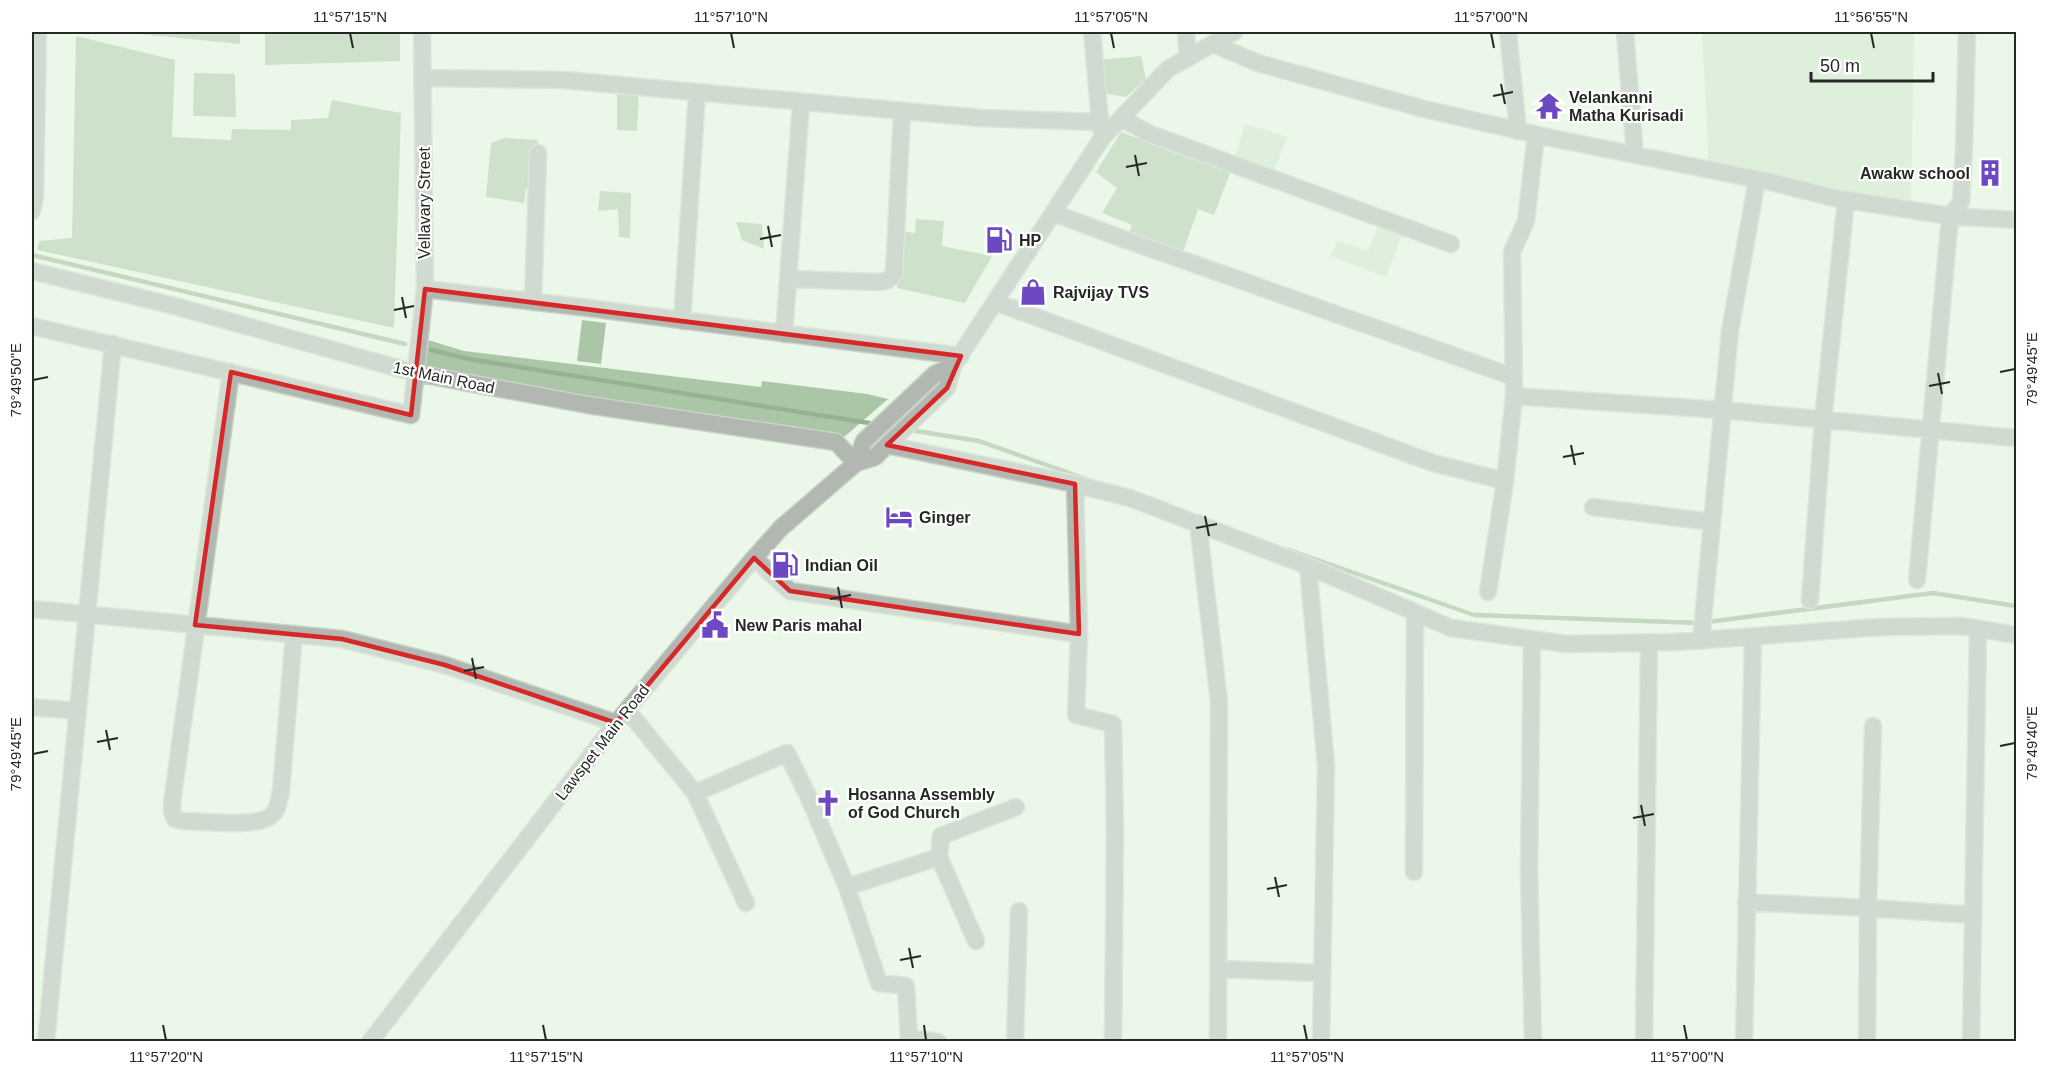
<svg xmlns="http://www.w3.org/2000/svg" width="2048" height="1073" font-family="Helvetica,sans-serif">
<rect width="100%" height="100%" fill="#ebf8e9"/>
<!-- green -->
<path fill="#cee4cb" d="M1702,32H1914L1911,210L1709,170Z
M1245,124L1287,137L1272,176L1234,161Z
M1378,227L1402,235L1386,277L1331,256L1337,241L1368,251Z"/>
<!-- forest -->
<path fill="#aac6a6" d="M121,32H240V44Z
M265,32H400V61L265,65Z
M76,36L175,60L172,137L231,140L232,129L291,130V120L328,118L332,100L401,113L394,328L37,250L39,241L72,238Z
M1141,56L1146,79L1126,97L1101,93L1098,60Z
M194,73L235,74L236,117L193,116Z
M617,90H639L637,131L617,130Z
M1121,132L1230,173L1214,215L1198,209L1182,255L1128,237L1132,225L1102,213L1117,188L1096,172Z
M504,138L538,140L534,190L526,189L524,203L486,197L491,143Z
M600,191L631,193L630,238L619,237L618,209L598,211Z
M916,219L944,221L942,246L992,256L965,303L897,288L899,231L915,233Z
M736,222L762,224L764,249L742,240Z
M582,320L606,323L601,364L577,361Z
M425,339L464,351L761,387L762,381L867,394L888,399L843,438L421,371Z"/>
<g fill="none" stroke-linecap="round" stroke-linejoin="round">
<!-- stream -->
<path stroke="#96b293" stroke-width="4.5" d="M32,255L405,344
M431,350L469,359L875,424
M910,430L979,441L1086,479
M1289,550L1474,615L1699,623
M1707,622L1933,593L2016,606"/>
<defs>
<path id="minor" d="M1092,32L1101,131
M1186,32L1188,58
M1508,32L1518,131
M1625,32L1635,155
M1213,44L1258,63L1424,109L1556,139L1775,183L1834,198L1950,216L2016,220
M424,78L564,80L981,118L1101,122
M1121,118L1150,134L1451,244
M32,211L35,197L38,32
M1053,213L1118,237L1514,377
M32,271L178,307L415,373L588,405L836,442L856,463
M788,279L880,282L888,280L894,274L902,111
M425,289L589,308L961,356
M533,302L538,153
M995,302L1433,463L1505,481L1488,592
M682,321L697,93
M32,326L411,415L425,289L422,32
M784,334L801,103
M231,372L172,803V812L175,819L183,821C203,821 260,829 273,814C279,808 279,799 281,791L294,634
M1514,396L1722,410L2016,438
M887,445L1075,484L1130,498L1308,566
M856,463L864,441L935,374L953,366
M1505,481L1514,396L1512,252L1526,221L1536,135
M1075,484L1079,634L1076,715L1113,724L1115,833L1113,1042
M1593,507L1712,522
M1198,523L1219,702L1218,1042
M754,558L790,591L1079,634
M1917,580L1950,216L1961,202L1964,148L1967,32
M1810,600L1823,420L1846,200
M32,609L342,639L445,665L616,723
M1532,639L1529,870L1533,1042
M1701,641L1730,331L1757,180
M32,707L78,711
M627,710L695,793L746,903
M1873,726L1868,908L1973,915
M695,793L787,753L809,798L847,887
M939,857L976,941
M1414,872L1415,613
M1746,902L1868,908L1867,1042
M1218,969L1322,973
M909,1038L906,986L879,983L847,887L939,857L941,836L1016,807
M46,1042L113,344
M370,1042L616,723L754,558L781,528L856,463L875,457L947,388L953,366L1102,138L1168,69L1234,32
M908,1042L909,1038L938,1042
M1015,1042L1019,911
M1321,1042L1326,766L1308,566L1451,628L1566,644L1676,642L1881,627L1962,626L2016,635
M1644,1042L1649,643
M1744,1042L1753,637
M1971,1042L1978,629"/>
</defs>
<!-- minor casing -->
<use href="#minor" stroke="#c7d3c6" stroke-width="19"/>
<!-- minor -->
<use href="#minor" stroke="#b2b7b1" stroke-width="16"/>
</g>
<!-- marked area -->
<path d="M0 0H2048V1073H0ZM425,289L961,356L947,388L887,445L1075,484L1079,634L790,591L754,558L616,723L445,665L342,639L195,625L231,372L411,415Z" fill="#ebf8e9" fill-opacity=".55" fill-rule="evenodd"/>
<path fill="none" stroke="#d62828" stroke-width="4.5" stroke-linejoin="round" d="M425,289L961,356L947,388L887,445L1075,484L1079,634L790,591L754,558L616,723L445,665L342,639L195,625L231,372L411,415Z"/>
<!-- ticks -->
<path fill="none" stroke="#252924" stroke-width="2" d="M350,33L353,48M731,33L734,48M1111,33L1114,48M1491,33L1494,48M1871,33L1874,48M1501,84L1505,104M1493,96L1513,92M1135,155L1139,176M1126,167L1147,163M768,226L772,247M760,239L781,235M402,297L406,318M394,310L414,306M2000,372L2015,369M1938,373L1942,394M33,380L48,377M1929,386L1950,382M1571,445L1575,465M1563,457L1584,453M1205,516L1209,536M1196,528L1217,524M838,587L842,608M830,599L851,595M472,658L476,679M464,671L484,667M106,730L110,750M97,742L118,738M2000,746L2015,743M33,754L48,751M1641,805L1645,826M1633,818L1654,814M1275,877L1279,897M1267,889L1287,885M909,948L913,968M900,960L921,956M163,1025L166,1040M543,1025L546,1040M924,1025L926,1040M1304,1025L1307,1040M1684,1025L1687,1040"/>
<!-- icons -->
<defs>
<symbol id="temple-bare" viewBox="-9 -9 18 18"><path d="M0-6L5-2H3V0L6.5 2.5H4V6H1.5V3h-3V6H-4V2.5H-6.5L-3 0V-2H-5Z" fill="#6c49c2" stroke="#fff" stroke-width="2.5" paint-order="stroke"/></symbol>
<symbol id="building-bare" viewBox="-9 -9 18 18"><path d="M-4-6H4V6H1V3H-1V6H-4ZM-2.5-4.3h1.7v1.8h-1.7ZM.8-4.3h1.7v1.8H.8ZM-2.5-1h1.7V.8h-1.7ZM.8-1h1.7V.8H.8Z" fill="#6c49c2" stroke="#fff" stroke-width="2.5" paint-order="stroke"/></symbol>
<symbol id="fuel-bare" viewBox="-9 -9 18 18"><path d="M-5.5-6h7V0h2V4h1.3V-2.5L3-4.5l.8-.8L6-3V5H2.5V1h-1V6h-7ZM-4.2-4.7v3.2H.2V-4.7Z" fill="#6c49c2" stroke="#fff" stroke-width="2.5" paint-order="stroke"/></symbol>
<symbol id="shop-bare" viewBox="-9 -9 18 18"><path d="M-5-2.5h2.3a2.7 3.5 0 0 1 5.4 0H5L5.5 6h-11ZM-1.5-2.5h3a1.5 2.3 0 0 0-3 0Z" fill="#6c49c2" stroke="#fff" stroke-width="2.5" paint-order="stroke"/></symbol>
<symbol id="hotel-bare" viewBox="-9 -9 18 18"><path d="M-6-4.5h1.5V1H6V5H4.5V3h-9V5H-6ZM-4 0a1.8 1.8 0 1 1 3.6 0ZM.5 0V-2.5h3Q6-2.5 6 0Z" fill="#6c49c2" stroke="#fff" stroke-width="2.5" paint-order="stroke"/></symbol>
<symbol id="civic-bare" viewBox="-9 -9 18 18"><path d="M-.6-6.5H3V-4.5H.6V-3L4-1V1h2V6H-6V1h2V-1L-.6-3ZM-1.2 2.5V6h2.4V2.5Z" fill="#6c49c2" stroke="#fff" stroke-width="2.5" paint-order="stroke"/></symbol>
<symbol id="church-bare" viewBox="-9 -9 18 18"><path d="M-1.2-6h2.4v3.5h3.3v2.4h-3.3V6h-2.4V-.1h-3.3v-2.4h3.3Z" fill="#6c49c2" stroke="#fff" stroke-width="2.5" paint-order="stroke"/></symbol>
</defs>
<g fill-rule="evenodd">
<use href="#temple-bare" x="1530" y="87" width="38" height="38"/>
<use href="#building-bare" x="1971" y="154" width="38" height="38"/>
<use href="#fuel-bare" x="980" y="221" width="38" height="38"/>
<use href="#shop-bare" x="1014" y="273" width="38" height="38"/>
<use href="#hotel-bare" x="880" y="498" width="38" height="38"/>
<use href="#fuel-bare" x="766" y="546" width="38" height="38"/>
<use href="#civic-bare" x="696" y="606" width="38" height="38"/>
<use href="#church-bare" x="809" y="784" width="38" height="38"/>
</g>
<g text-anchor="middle" stroke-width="4.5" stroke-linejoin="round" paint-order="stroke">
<!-- poi labels -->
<g font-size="16" font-weight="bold" fill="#252924" stroke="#fff" text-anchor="start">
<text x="1569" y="103">Velankanni<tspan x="1569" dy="18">Matha Kurisadi</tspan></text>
<text x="1970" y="179" text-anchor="end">Awakw school</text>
<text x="1019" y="246">HP</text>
<text x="1053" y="298">Rajvijay TVS</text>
<text x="919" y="523">Ginger</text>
<text x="805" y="571">Indian Oil</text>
<text x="735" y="631">New Paris mahal</text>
<text x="848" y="800">Hosanna Assembly<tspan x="848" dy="18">of God Church</tspan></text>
</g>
<!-- street labels -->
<g font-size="16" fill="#252924" stroke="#fff">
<text transform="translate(424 203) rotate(-90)" y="6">Vellavary Street</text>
<text transform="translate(444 377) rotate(12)" y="6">1st Main Road</text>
<text transform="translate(602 742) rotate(-52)" y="6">Lawspet Main Road</text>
</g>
</g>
<!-- border -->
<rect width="2048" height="1073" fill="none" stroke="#ffffff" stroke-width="66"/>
<!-- scale -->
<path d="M1811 72v9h122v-9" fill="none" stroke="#252924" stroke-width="3"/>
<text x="1820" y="72" font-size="18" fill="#252924" stroke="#ffffff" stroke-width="4.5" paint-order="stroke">50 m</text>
<rect x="33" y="33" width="1982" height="1007" fill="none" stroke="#252924" stroke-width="2"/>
<g font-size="15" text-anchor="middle" fill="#252924">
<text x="350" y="22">11°57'15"N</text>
<text x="731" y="22">11°57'10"N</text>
<text x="1111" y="22">11°57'05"N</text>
<text x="1491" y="22">11°57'00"N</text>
<text x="1871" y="22">11°56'55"N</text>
<text transform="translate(2032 369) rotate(-90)" y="5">79°49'45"E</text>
<text transform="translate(16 380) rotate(-90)" y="5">79°49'50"E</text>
<text transform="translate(2032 743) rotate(-90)" y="5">79°49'40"E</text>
<text transform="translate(16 754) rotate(-90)" y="5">79°49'45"E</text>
<text x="166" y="1062">11°57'20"N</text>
<text x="546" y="1062">11°57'15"N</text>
<text x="926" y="1062">11°57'10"N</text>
<text x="1307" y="1062">11°57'05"N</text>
<text x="1687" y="1062">11°57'00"N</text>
</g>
</svg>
